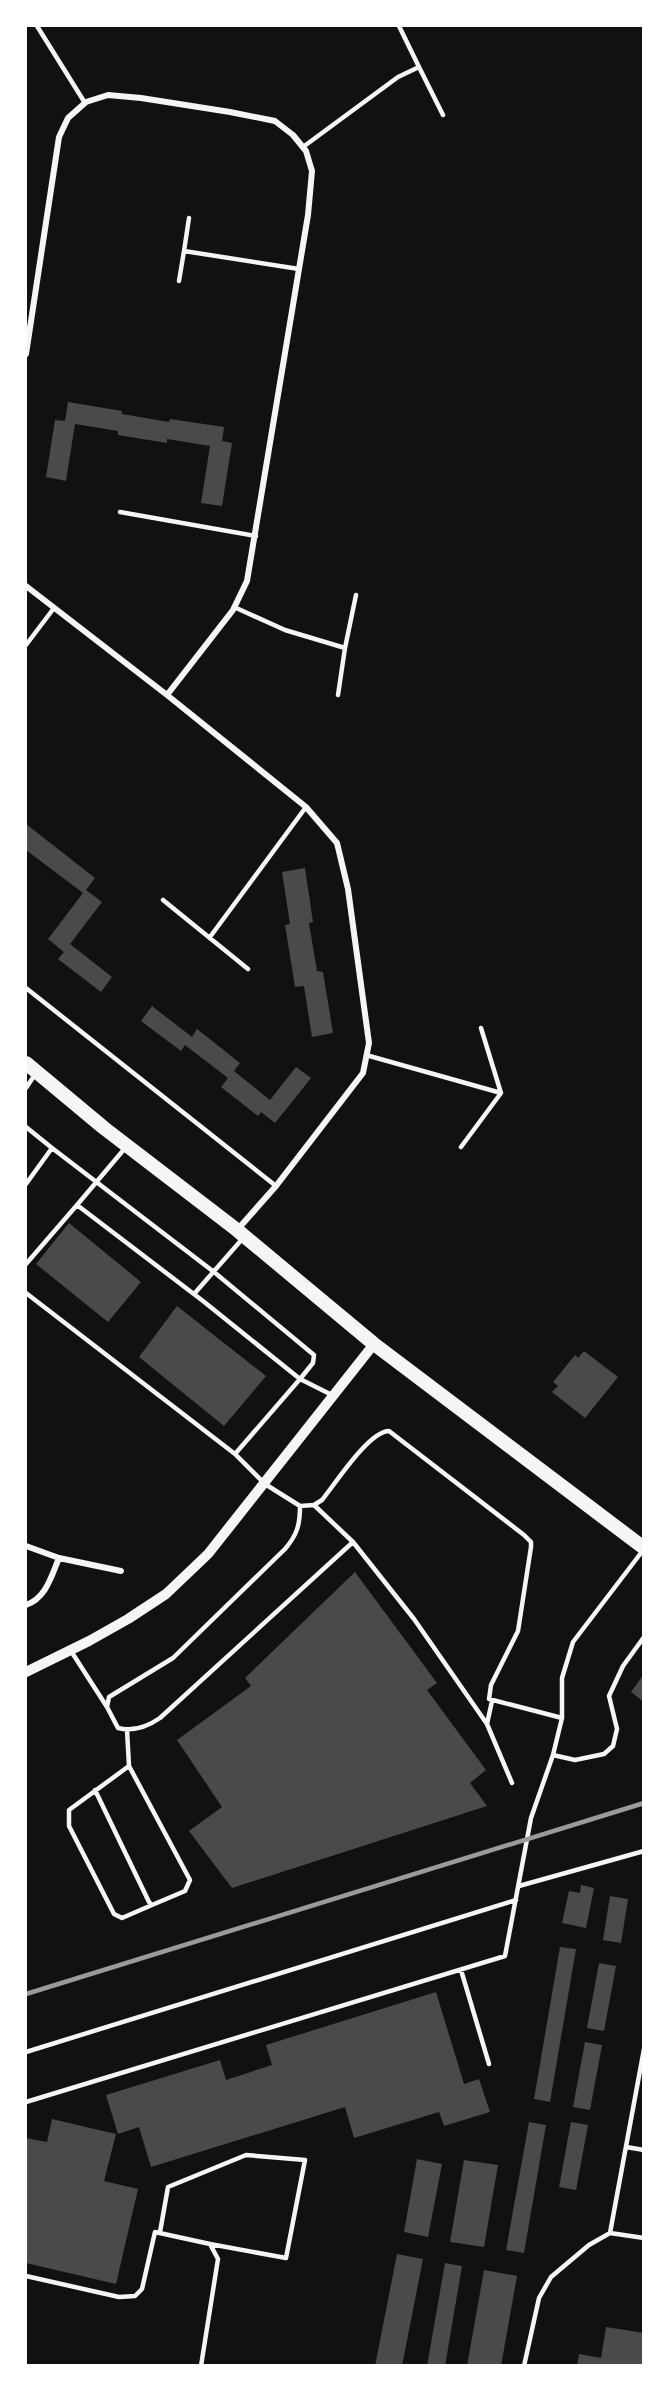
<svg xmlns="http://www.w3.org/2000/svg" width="669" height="2391" font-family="'Sofia Sans Condensed',sans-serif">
<rect width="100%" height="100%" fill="#111"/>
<!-- building -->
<path fill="#4a4a4a" d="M68,402L122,411V414L169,422L170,419L224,427L222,441L232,443L222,506L201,503L210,446L167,439V443L118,435V431L75,424L66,481L46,477L55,420L65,421Z
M26,824L95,878L86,890L102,902L70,944L112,977L101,992L58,959L64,952L48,939L83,893L26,850Z
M305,868L313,922L309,923L317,971L323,972L333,1033L312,1037L304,986L295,987L285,925L290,924L282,872Z
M152,1006L192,1037L197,1029L240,1063L234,1071L270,1100L296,1067L311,1078L275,1123L261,1112L258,1116L221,1087L228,1078L185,1045L181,1051L141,1021Z
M69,1223L141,1282L108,1322L36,1264Z
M177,1306L266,1376L224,1426L139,1357Z
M584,1351L618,1377L585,1418L552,1392L558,1386L553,1382L575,1355L578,1358Z
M355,1572L437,1683L427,1690L486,1770L470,1783L487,1806L232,1888L189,1831L222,1807L177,1740L251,1686L245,1678Z
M644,1674V1702L631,1692Z
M581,1885L594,1888L586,1928L562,1923L569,1891L580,1893Z
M610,1896L628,1899L621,1943L603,1940Z
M560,1947L576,1949L550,2102L534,2099Z
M599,1963L616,1966L604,2031L587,2028Z
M436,1992L464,2084L479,2079L490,2112L444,2126L439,2112L354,2138L345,2107L151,2167L139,2127L118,2134L106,2095L220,2060L226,2080L272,2065L266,2045Z
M585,2042L602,2045L590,2110L573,2107Z
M52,2119L116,2134L104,2181L138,2189L116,2284L26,2263V2138L47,2142Z
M529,2122L546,2125L524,2253L506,2250Z
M571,2122L588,2125L576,2190L559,2187Z
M417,2159L442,2164L428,2237L404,2232Z
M464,2160L498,2165L484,2247L450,2242Z
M397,2254L423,2259L402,2366H375Z
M445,2263L462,2266L445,2366H427Z
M484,2270L517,2276L501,2366H467Z
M606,2327L644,2333V2366H577L579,2354L601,2358Z"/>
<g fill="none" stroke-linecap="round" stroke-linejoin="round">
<!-- service -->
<path stroke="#f5f5f5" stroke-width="4.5" d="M37,26L85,103
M399,26L419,67
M303,147L398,77L419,67L443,115
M184,251L189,218
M179,281L184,251L299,269
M120,512L256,536
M234,607L285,630L345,648L356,595
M26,645L54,608
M338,695L345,648
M163,900L248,969
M210,937L306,807
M26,988L276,1186
M366,1055L501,1093
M26,1088L36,1073
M26,1127L52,1148
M126,1147L77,1205L203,1301L300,1379L235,1454
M461,1147L501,1093L481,1028
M26,1184L52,1148L214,1272L314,1355L313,1363L300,1379L334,1396
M26,1264L77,1205
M26,1293L235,1454L265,1484L300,1506L314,1505L322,1500C335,1484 369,1431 389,1431L524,1535L531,1542V1547L518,1631L491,1685L489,1699L562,1718
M194,1294L244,1237
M314,1505L353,1542L414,1619L487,1724
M300,1506C300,1525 297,1535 285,1549L173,1658L109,1697L107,1707L118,1728C134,1732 147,1727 160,1718L353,1542
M71,1651L107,1707
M492,1701L487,1724L512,1783
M553,1755L575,1760L604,1754L613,1746L617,1729L609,1696L623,1666L644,1637
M129,1766L190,1880L185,1891L152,1905
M95,1790L149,1902L152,1905L122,1918L114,1914L69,1826V1810L129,1766L127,1730
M519,1886L644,1851
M461,1970L489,2064
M26,2052L516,1900
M26,2102L505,1956L531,1818L553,1755L562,1718V1678L573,1642L644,1549
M626,2147L644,2150
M160,2232L168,2187L246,2155L305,2160L286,2258L210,2244
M610,2233L644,2049
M26,2276L119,2297L135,2296L142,2289L155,2232L210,2244L218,2259L201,2366
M524,2366L539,2298L551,2277L589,2245L610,2233L644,2238"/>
<!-- minor -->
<path stroke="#f5f5f5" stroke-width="6" d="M26,354L59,137L68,118L86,102L108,95L141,98L230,112L275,121L293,135L306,151L312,171L308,215L247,581L233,610L167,695
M26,586L167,695L306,807L337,843L348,889L369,1043L363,1073L276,1186L238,1229
M26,1546L59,1558L121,1571
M26,1605C46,1598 51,1577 59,1558"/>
<!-- tertiary -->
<path stroke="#f5f5f5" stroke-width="10" d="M26,1672L89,1641L128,1619L166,1594L208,1554L374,1344"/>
<!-- primary -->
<path stroke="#f5f5f5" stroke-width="14" d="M26,1063L104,1128L237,1230L374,1344L644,1548"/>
<!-- rail -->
<path stroke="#9a9a9a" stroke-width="4.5" d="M26,1994L644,1803"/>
</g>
<!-- border -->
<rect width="669" height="2391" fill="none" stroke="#ffffff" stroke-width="54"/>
</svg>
